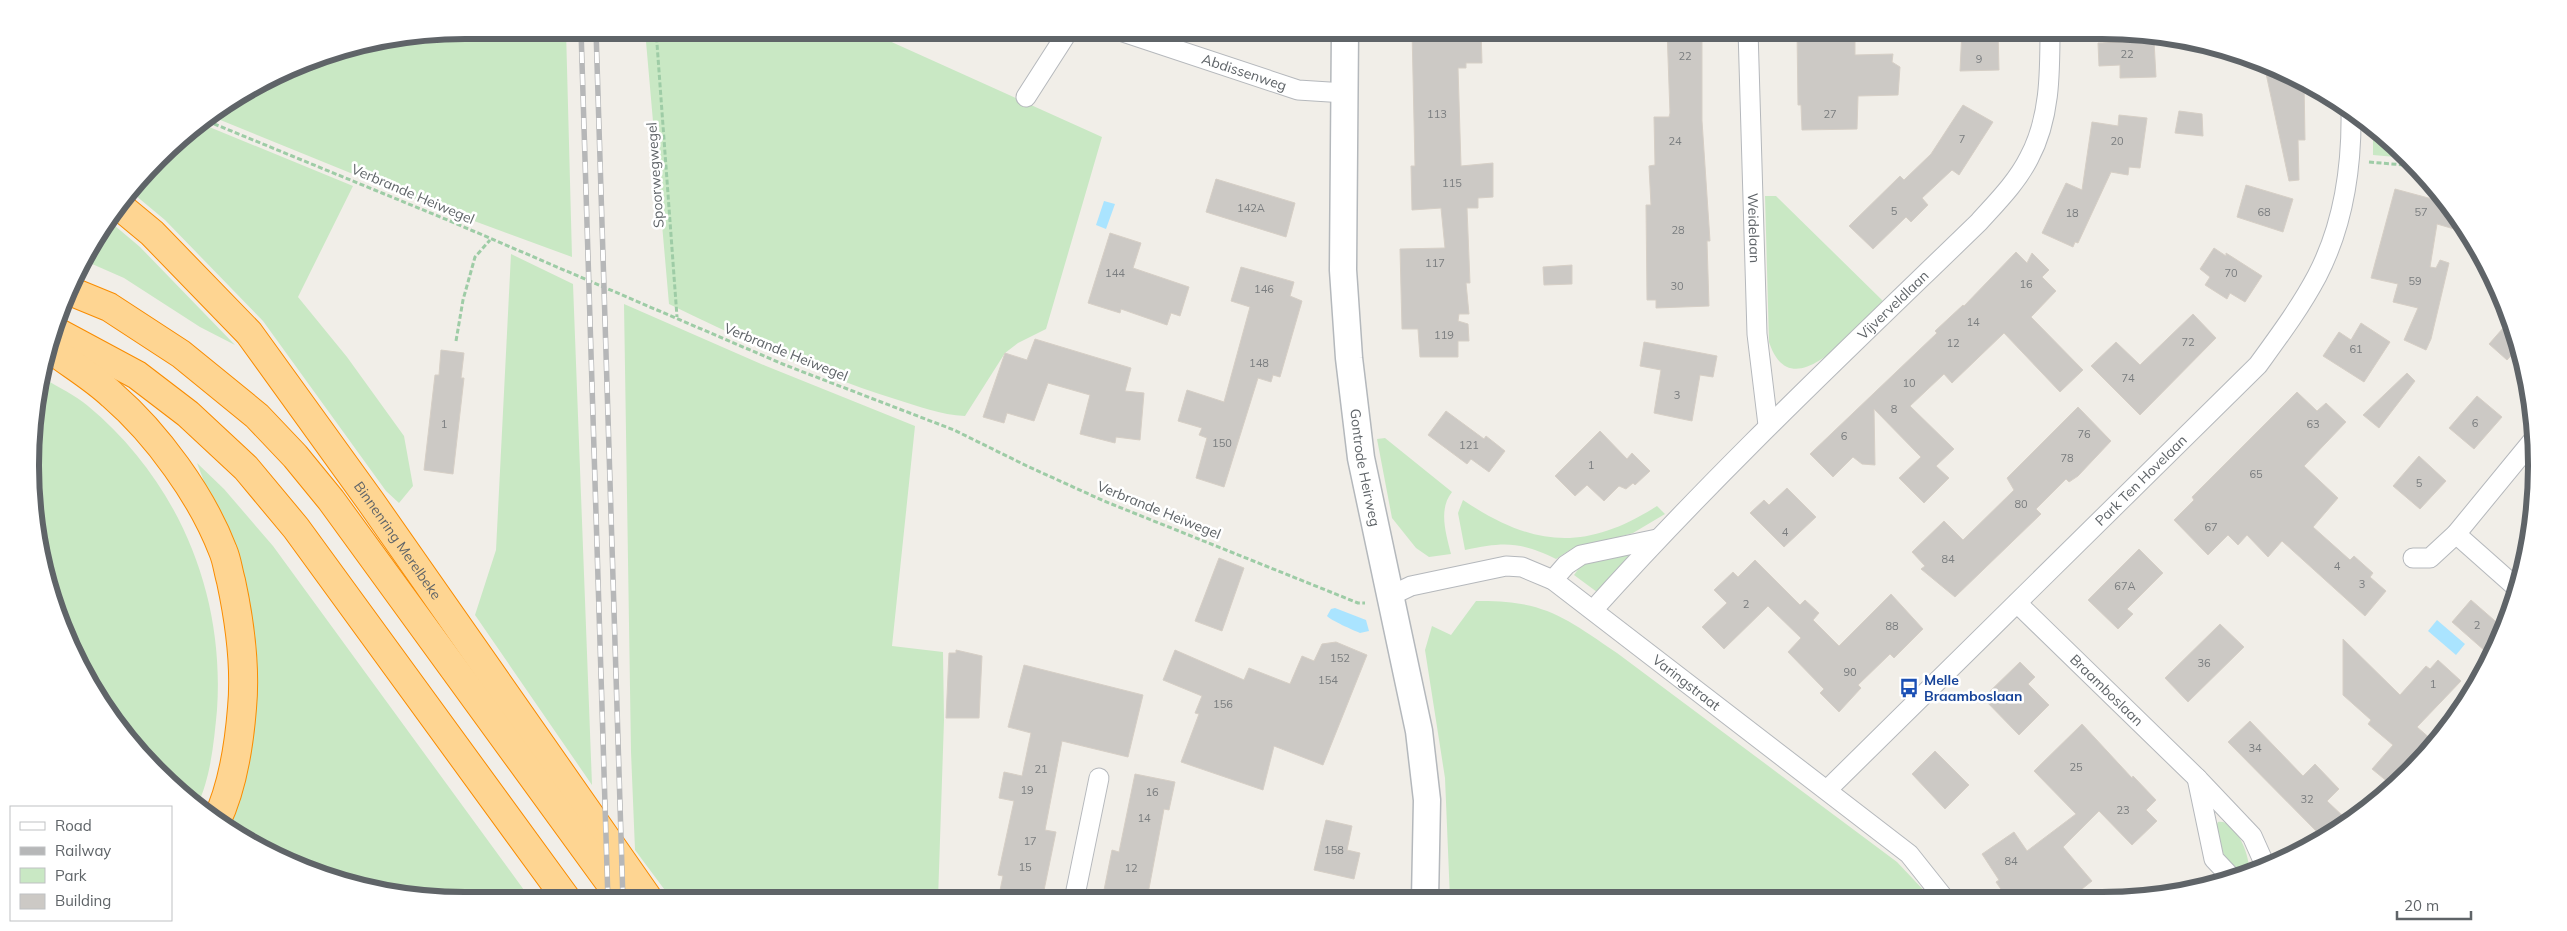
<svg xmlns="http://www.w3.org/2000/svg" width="2567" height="931" font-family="Mulish,sans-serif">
<rect width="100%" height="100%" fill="#f1eee8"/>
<!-- green -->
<path fill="#c9e8c4" d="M466,30H566L572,257L412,198L213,117L299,63L381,38Z
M645,30H865L1102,137L1046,329L1018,343L1005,353L965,416C941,415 918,406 895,399C816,374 743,340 669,304Z
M202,124L353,186L298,297L347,357L404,436L413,486L399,503L386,491L263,321L165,220L129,190L178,138Z
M2373,126L2407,158L2373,155Z
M1765,196H1776L1883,301C1858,325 1792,412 1769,342Z
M108,220L140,247L235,345L200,327L124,278L83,260Z
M511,254L573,284L592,785L475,615L496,550Z
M624,304L766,366L915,426L892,646L943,652L944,720L938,900L673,901L635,850L631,752Z
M43,378C58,387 75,395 88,406C178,481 225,593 217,710C214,741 211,777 197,806L158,774L104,708L45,578L31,494L34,409Z
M1385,438L1452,492C1438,509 1446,534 1451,554L1429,557L1416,548L1392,518L1377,439Z
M197,463L224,489L273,546L532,901H465L353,886L227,829L251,747L211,500Z
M1463,500C1533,547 1585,552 1657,506L1665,514L1633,533L1587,546L1573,548L1556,559C1520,541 1503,542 1465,550L1458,513Z
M1636,547L1620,570L1597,592L1574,575L1582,564Z
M1476,601C1543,600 1563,616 1617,653L1897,862L1931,898L1450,899L1445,778L1425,650L1432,626L1451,635Z
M2218,822C2236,819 2250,856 2249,870L2240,873L2224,856L2216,826Z"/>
<!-- water -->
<path fill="#aae4ff" d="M1104,201L1115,204L1106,229L1096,225Z
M1335,608L1366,620L1369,631L1360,633C1353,630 1330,620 1327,616L1331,609Z
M2437,620L2465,644L2456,655L2428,631Z"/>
<!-- building -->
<path fill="#ccc9c5" stroke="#d6cfc6" d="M1412,30H1481L1482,63H1466V68H1458L1461,166L1493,163V197L1478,198V208H1467L1470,283H1466L1469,314H1459L1458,321L1468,324L1469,341H1458V357H1420L1418,329H1402L1400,249L1445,248L1441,208L1412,210L1411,166H1415Z
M1667,30H1702V121L1710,241H1707L1709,306L1656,308V300H1647L1646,205H1651L1649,166L1655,165L1654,117H1669L1670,113Z
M1797,30H1855V55L1893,54L1892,62L1900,67L1898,95L1858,96L1857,129L1802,130L1801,105H1798Z
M1962,30H1998L1999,70L1960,71Z
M2154,41L2156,77L2120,78V65L2099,66L2098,43Z
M2264,64L2304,81L2305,140H2298L2299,180L2289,181Z
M1963,105L1993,122L1959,175L1952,170L1922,198L1928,205L1911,222L1906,217L1873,249L1849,226L1900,176L1904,180L1931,154Z
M2179,111L2202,114L2203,136L2175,133Z
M2119,115L2147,118L2140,168L2129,167L2128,175L2111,172L2078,243L2075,242L2073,247L2042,233L2066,183L2082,190L2092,122L2118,126Z
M1216,179L1295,203L1286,237L1206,212Z
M2246,185L2293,199L2283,232L2237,217Z
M2395,189L2447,203L2468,233L2437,224L2430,267L2436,268L2440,260L2449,263L2431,339L2426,350L2404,340L2418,308L2393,302L2398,284L2371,278Z
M1110,233L1141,243L1133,268L1189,287L1180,316L1171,313L1167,325L1121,309L1120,313L1088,303Z
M2214,248L2226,256V253L2262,276L2245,302L2230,293L2227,299L2205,285L2210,277L2200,269Z
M2016,252L2027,263L2032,253L2049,270L2042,277L2056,291L2031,317L2083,370L2060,392L2004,333L1952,383L1944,374L1910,406L1954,449L1936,466L1949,478L1924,503L1899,478L1921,457L1874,409L1875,465L1862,464L1853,457L1833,477L1810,454L1937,333L1935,331L1963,305L1964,306Z
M1572,265V284L1544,285L1543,267Z
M1241,267L1294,282L1290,296L1302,301L1280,377L1273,375L1271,382L1258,378L1224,487L1196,478L1207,438L1199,435L1202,428L1178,421L1187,390L1224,402L1250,307L1231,301Z
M2193,314L2216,338L2140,415L2091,366L2116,342L2140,365Z
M2511,319L2519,347L2507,360L2489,344Z
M2361,323L2390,342L2364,382L2323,356L2339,332L2351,340Z
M1035,339L1131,368L1125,391L1144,393L1140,440L1116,437L1115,443L1080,434L1090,395L1048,383L1034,421L1007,413L1004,423L983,417L1005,353L1027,360Z
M1644,342L1717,356L1713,377L1700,375L1692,421L1654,413L1661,370L1640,366Z
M441,350L464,353L461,378H464L453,474L424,470L435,375H439Z
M2407,373L2415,381L2379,428L2363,415Z
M2297,392L2317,411L2326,403L2346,422L2304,466L2338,498L2313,527L2350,560L2354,556L2373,573L2370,577L2386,591L2365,616L2282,541L2268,557L2247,535L2238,545L2228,535L2208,555L2174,520L2194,500L2192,497Z
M2477,396L2502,417L2474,449L2449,428Z
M2078,407L2111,441L2078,476L2069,482L2066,479L2036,509L2041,514L1955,597L1921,569L1925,566L1912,552L1944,521L1963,540L2014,490L2007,478Z
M1446,411L1484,439L1486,436L1505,451L1489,472L1471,459L1467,464L1428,435Z
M1600,431L1627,459L1632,453L1650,471L1635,485L1633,483L1626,489L1619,486L1604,501L1587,485L1575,496L1555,476Z
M2419,456L2446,481L2420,509L2393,486Z
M1787,488L1816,517L1784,547L1750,513L1764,500L1769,505Z
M2139,549L2163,573L2127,609L2133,614L2118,629L2088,600Z
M1219,558L1244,568L1222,631L1195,621Z
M1755,560L1800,605L1805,600L1819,613L1813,620L1839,646L1891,594L1923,629L1894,658L1890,654L1858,685L1861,688L1839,712L1820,693L1824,689L1788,652L1801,638L1768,606L1724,649L1702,627L1727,603L1714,590L1733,572L1738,577Z
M2471,600L2502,627L2498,637L2485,651L2452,622Z
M2220,624L2244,647L2188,702L2165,678Z
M2343,639L2400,695L2426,666L2430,669L2438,660L2461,681L2417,727L2432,740L2394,787L2372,769L2393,745L2368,724L2371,720L2343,695Z
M1336,642L1367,655L1323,765L1274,746L1263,790L1181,762L1199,714L1195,713L1202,696L1163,680L1175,650L1244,680L1249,668L1290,684L1302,656L1314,661L1322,644Z
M956,650L982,656L979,718H946L949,653H956Z
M2020,662L2035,677L2028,684L2049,705L2019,735L1983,698Z
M1024,665L1143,695L1128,757L1062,741L1045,830L1056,832L1042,900H998L1003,876L998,875L1014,801L999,798L1004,772L1022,776L1031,733L1008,727Z
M2250,721L2303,776L2315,764L2339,789L2327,801L2346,819L2337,827L2322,837L2228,742Z
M2082,724L2132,778L2133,776L2156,800L2146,810L2157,821L2132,845L2099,811L2063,847L2092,881L2072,897L2007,898L1996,882L1999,880L1982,854L2014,832L2027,851L2076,814L2034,771Z
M1935,751L1969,785L1945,809L1912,774Z
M1135,774L1175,782L1169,810L1164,809L1147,899L1102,900L1112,850L1119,852Z
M1326,820L1352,826L1347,850L1360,853L1354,879L1314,870Z"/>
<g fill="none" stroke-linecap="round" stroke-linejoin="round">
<defs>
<g id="street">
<path id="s1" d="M1117,30L1298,90L1345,93"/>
<path id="s2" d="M1748,30L1757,334L1768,425"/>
<path d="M1026,97L1069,30"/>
<path d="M2456,534L2518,589"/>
<path d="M2413,558H2430L2456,534L2534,439"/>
<path d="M1553,580L1566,565L1581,555L1657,539"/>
<path id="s3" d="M1392,595L1411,586L1506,566L1522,567L1553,580L1909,854L1944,898"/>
<path id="s4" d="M2017,603L2197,778L2252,836L2265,865"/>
<path id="s5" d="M1593,610C1715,474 1848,349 1979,222C1997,202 2017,182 2029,158C2050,119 2050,74 2050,30"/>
<path d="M2197,778L2214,859L2230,876"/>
<path id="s6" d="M1827,790L2258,365C2279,336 2300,308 2317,276C2343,226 2352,166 2351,110"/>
<path d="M1074,900L1099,778"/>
</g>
<g id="secondary">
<path id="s7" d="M1345,30L1343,270L1349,358L1361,458L1419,731L1427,800L1425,899"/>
</g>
<g id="highway">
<path id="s8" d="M117,204L152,233L249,333L371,502L650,901"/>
<path d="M70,291L109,307L181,354L257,416L295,456L331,500L623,901"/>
<path d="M57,332L137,375L188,414L246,468L296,528L568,901"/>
<path d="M52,350C72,365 94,378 112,395C157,434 202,496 223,551C227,560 228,571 231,581C240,623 246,665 242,708C239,746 233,787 216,822"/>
</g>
</defs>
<!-- street casing -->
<use href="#street" stroke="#b5b8bc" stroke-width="21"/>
<!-- secondary casing -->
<use href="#secondary" stroke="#b4b8bc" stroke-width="29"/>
<!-- highway casing -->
<use href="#highway" stroke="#f98c00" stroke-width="30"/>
<!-- path -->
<path stroke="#9ecca6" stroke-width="3" stroke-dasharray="5 2.5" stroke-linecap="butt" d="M656,30L677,317
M207,121L450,221L785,365L954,430L1027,466L1104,501L1358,603H1365
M2369,162L2416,166
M456,341L463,300L475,257L490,240"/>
<!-- street -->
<use href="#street" stroke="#fff" stroke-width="19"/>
<!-- secondary -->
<use href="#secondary" stroke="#fff" stroke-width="26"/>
<!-- highway -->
<use href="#highway" stroke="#fed592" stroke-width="28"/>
<defs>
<path id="rail" d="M581,30L608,901
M596,30L623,901"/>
</defs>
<!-- rail casing -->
<use href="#rail" stroke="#b6b7b8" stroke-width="5.5"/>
<!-- rail -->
<use href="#rail" stroke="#fff" stroke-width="4" stroke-dasharray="11" stroke-linecap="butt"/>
</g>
<!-- icons -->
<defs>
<symbol id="bus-bare" viewBox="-9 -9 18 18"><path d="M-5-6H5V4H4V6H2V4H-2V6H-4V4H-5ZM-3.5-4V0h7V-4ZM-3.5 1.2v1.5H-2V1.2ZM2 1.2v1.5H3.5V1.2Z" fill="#1a4fb4" stroke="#fff" stroke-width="2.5" paint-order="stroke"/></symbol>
</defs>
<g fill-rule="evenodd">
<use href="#bus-bare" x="1895" y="674" width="28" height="28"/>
</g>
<g text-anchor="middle" stroke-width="5" stroke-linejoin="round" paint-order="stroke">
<!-- number labels -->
<g font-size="11" fill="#7a7d7f">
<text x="2127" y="58">22</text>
<text x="1685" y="60">22</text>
<text x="1979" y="63">9</text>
<text x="1437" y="118">113</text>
<text x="1830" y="118">27</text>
<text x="1962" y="143">7</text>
<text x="1675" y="145">24</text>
<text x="2117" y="145">20</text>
<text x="1452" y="187">115</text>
<text x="1251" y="212">142A</text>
<text x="1894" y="215">5</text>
<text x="2264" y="216">68</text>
<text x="2421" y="216">57</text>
<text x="2072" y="217">18</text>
<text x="1678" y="234">28</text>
<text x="1435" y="267">117</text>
<text x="1115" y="277">144</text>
<text x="2231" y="277">70</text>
<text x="2415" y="285">59</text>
<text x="2026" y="288">16</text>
<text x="1677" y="290">30</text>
<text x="1264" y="293">146</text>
<text x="1973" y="326">14</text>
<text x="1444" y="339">119</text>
<text x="2188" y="346">72</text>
<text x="1953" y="347">12</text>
<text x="2356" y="353">61</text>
<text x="1259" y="367">148</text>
<text x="2128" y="382">74</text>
<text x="1909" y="387">10</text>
<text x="1677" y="399">3</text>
<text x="1894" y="413">8</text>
<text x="2475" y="427">6</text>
<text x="444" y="428">1</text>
<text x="2313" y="428">63</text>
<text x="2084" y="438">76</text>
<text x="1844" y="440">6</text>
<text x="1222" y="447">150</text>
<text x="1469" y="449">121</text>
<text x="2067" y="462">78</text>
<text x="1591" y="469">1</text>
<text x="2256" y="478">65</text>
<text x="2419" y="487">5</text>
<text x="2021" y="508">80</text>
<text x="2211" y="531">67</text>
<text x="1785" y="536">4</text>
<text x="1948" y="563">84</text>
<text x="2337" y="570">4</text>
<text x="2362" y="588">3</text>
<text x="2125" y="590">67A</text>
<text x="1746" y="608">2</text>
<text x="2477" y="629">2</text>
<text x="1892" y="630">88</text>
<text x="1340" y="662">152</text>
<text x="2204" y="667">36</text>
<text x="1850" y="676">90</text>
<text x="1328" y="684">154</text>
<text x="2433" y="688">1</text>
<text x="1223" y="708">156</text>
<text x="2255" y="752">34</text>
<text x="2076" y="771">25</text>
<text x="1041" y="773">21</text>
<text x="1027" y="794">19</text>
<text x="1152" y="796">16</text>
<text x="2307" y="803">32</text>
<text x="2123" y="814">23</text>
<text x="1144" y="822">14</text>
<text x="1030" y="845">17</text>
<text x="1334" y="854">158</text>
<text x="2011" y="865">84</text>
<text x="1025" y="871">15</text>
<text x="1131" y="872">12</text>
</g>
<!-- street labels -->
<g font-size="14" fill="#5f6468" stroke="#fff">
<text dy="5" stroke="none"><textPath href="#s1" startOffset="134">Abdissenweg</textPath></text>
<text transform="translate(655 175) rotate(-94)" y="5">Spoorwegwegel</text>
<text transform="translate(413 194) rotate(23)" y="5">Verbrande Heiwegel</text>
<text dy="5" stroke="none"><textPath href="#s2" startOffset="198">Weidelaan</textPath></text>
<text dy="5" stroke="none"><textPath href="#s5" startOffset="428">Vijverveldlaan</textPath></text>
<text transform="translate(786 352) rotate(22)" y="5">Verbrande Heiwegel</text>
<text dy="5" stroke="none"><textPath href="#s7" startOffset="439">Gontrode Heirweg</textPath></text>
<text dy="5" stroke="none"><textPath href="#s6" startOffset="441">Park Ten Hovelaan</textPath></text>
<text transform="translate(1159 510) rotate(22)" y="5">Verbrande Heiwegel</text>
<text dy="5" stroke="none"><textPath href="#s8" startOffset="440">Binnenring Merelbeke</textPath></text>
<text dy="5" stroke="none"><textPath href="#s3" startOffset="336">Varingstraat</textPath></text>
<text dy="5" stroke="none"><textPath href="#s4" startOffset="125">Braamboslaan</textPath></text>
</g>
<!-- transit labels -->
<g font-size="14" font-weight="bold" fill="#164399" stroke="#fff" text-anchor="start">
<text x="1924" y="685">Melle<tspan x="1924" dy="16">Braamboslaan</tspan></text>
</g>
</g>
<!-- crop -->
<path d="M0 0H2567V931H0ZM465 39H2102A426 426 0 0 1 2528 465V466A426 426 0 0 1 2102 892H465A426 426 0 0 1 39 466V465A426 426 0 0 1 465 39Z" fill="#fff" fill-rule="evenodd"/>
<path fill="none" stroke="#5f6468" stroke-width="6" d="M465 39H2102A426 426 0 0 1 2528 465V466A426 426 0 0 1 2102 892H465A426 426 0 0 1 39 466V465A426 426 0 0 1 465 39Z"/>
<!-- legend -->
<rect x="10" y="806" width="162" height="115" fill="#ffffff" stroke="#bfc1c3"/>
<rect x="20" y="822" width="25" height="8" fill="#ffffff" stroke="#bfc1c3"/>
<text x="55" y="831" font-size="15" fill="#5f6468">Road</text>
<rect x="20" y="847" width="25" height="8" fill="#b6b7b8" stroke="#bfc1c3"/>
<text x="55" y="856" font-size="15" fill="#5f6468">Railway</text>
<rect x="20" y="868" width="25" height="15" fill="#c9e8c4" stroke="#bfc1c3"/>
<text x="55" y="881" font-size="15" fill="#5f6468">Park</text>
<rect x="20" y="894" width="25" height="15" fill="#ccc9c5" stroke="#bfc1c3"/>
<text x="55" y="906" font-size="15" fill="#5f6468">Building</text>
<!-- scale -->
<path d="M2397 911v8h74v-8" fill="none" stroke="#5f6468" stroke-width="2.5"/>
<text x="2404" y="911" font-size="15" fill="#5f6468" stroke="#ffffff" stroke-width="4" paint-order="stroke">20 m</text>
</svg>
